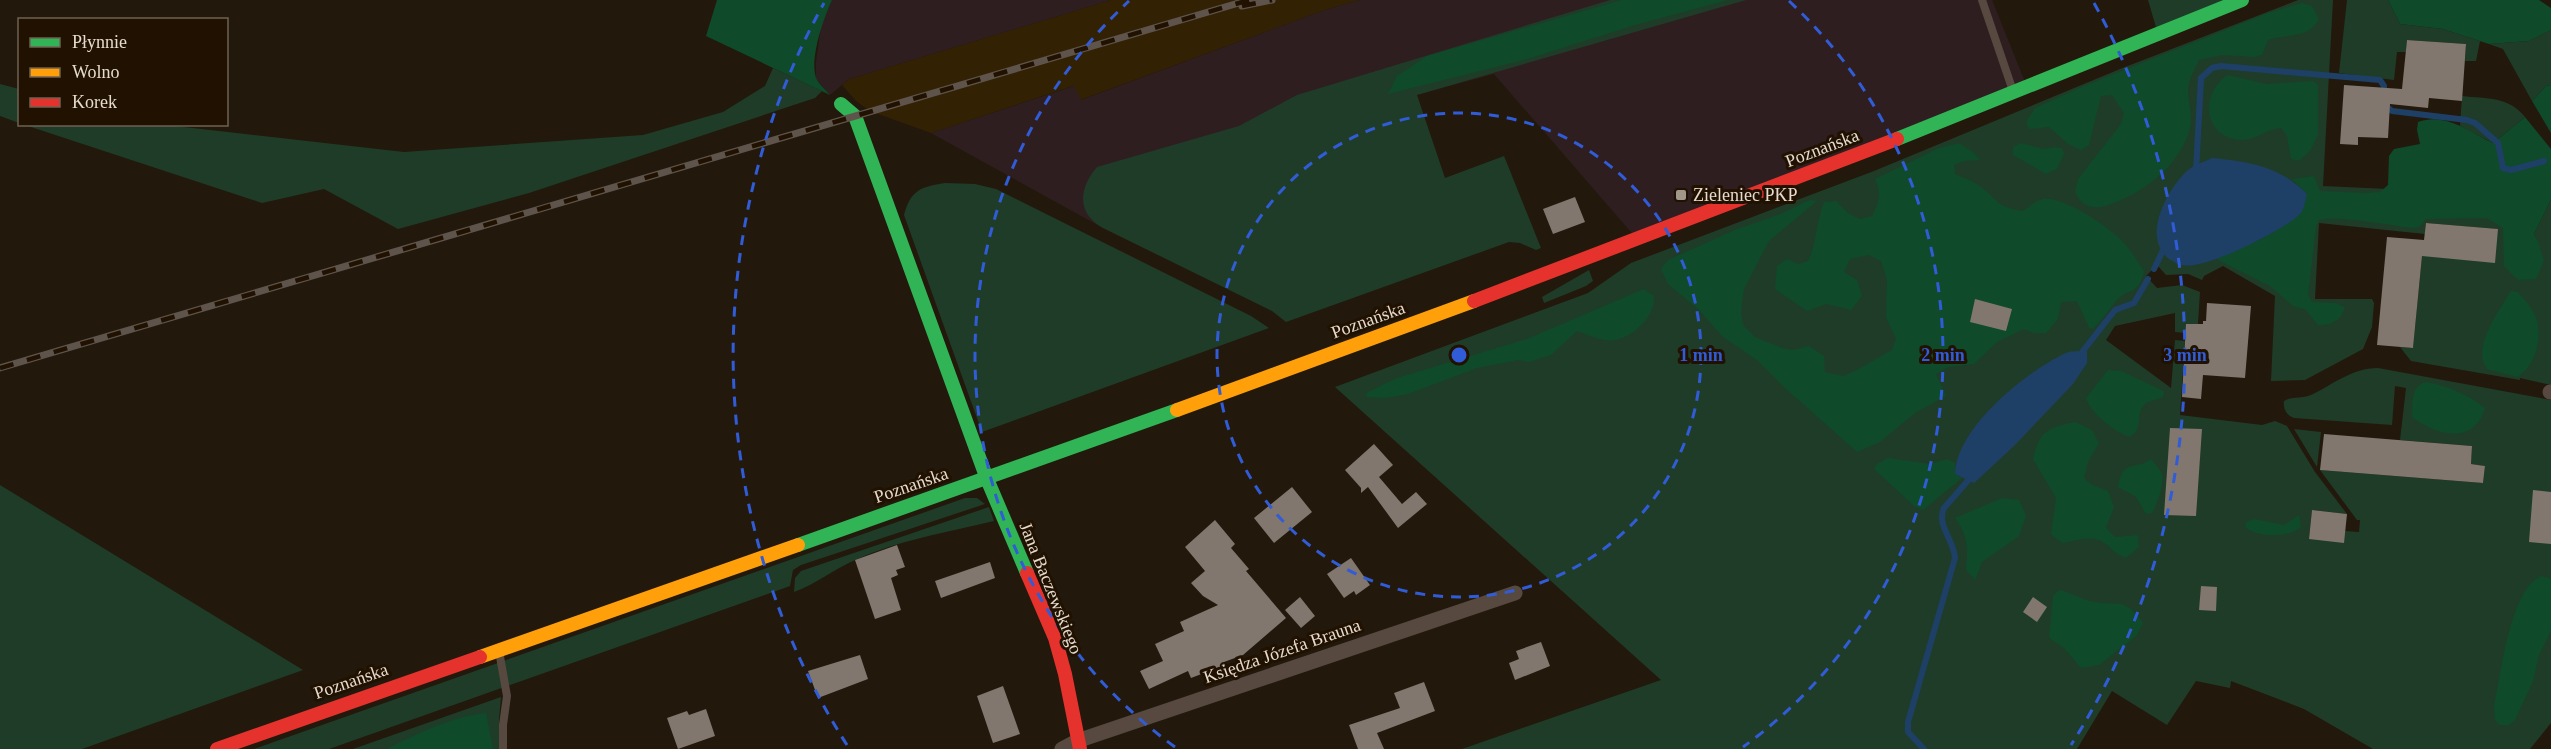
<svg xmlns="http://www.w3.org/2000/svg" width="2551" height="749" font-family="Georgia,serif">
<rect width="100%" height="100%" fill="#22190c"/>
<!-- built -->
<path fill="#332104" d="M1111,0H1360L1325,10L1080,100L1073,86L931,133L870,111L856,101L842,85L849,79Z"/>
<!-- industrial -->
<path fill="#2f1e20" d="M832,0H1111L849,79L830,95L816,79V62L822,20Z
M1360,0H1992L2027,87L1637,239L1494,74L1416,95L1103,228L931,133L1074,86L1081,100L1325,10Z"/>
<!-- green -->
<path fill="#1f3c29" d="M1610,0H1746L1417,95L1445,178L1504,156L1541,248L1536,250L1520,243L1509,242L1286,322L1272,311L1103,228C1076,213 1079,188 1097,167L1239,126L1297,95Z
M2148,0H2242L2158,34Z
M2298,0H2333L2323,186L2497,194L2528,279L2541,251L2534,234L2551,200V385L2520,378V380L2411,361L2400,347L2413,348L2422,256L2497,229L2426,223L2425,234L2319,223L2315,299H2372L2374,303L2372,327L2363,349L2305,380L2271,381L2275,296L2223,266L2204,276L2202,280L2188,274L2166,275L2157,265L2146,276L2157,288L2182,285L2200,292L2198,324H2186V333L2175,332V313L2115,326L2106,340L2171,388L2175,340L2185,341L2180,415L2262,425L2275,421L2287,426L2315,472L2347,514L2312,510L2309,539L2345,531L2359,532L2360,520H2357L2320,470L2483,483L2485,466L2471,464L2472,446L2400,440L2406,388L2395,386L2392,425L2294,418C2286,415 2283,409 2284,401C2292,396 2302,399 2311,395C2334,384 2352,368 2378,368L2551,400V723L2530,749H2373L2304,709L2231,681L2230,688L2196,681L2167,725L2112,691L2077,749H1462L1661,680L1335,387L1588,293L1631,263L1874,171L2120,69Z
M2347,0H2388L2400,24L2443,29L2480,41L2476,61H2465L2466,44L2407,40L2406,52H2397L2394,80L2339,73Z
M2551,30V85L2546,86L2532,101L2503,49L2489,44L2529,41Z
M773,68L822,91L815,98L529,193L398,229L324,189L262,203L25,125H166L404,152L643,135L723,112L765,86Z
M0,84L19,89V123L0,116Z
M2462,96C2487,99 2508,96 2525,117L2493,143L2460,126Z
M945,183L975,184L996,189L1251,316L1269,328L982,432L904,215C911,190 920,187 945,183Z
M1589,270L1593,281L1586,286L1544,303L1542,297Z
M2294,429L2321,432L2317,467Z
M0,485L303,670L82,749H0Z
M965,498H977L985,504L801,565L793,570L790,586L329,749H254Z
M989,507L994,521C948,532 899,540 855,560C834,569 816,584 794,592L795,578L801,571Z
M501,697L499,720L501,749H353Z"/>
<!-- forest -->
<path fill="#0f4a2b" d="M717,0H832C824,17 808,62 817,80C820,85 826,90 830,95L706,36Z
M1622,0H1728L1635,25L1524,60L1388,94L1397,76L1427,56Z
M2388,0H2539L2551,8V30L2529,41L2489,44L2443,29L2400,24Z
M2302,3L2312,6L2319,19C2308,40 2286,33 2268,40L2262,55L2254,57L2223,55L2199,60C2195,69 2188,80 2188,91C2188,102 2193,116 2190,128C2180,167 2141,195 2105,206C2091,210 2081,205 2075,192L2078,179L2121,124L2124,113L2112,95L2101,96L2089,145L2081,150L2068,144L2049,127L2029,129L2026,122L2035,108L2084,86L2268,13Z
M2228,75L2266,84L2313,81L2318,85V135L2310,151L2299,161L2291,159L2287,136L2281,128C2266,129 2255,141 2240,140C2202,137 2200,92 2228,75Z
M2551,85V133L2532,101L2546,86Z
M2525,117L2551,149V200L2534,234L2539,244L2544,261L2536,279L2518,280L2504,266L2503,228L2487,218L2426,219L2419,227L2412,228C2394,226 2329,214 2318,221L2316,227L2308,295L2312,302L2335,303L2345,307C2341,321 2332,325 2318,325L2305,309L2293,306L2270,286L2216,259L2263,238L2307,194L2292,179L2314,176L2320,191L2365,193L2380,192L2388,185L2389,156L2394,149L2420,144L2417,130L2418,122C2446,112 2469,132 2493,143Z
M1959,143L1973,152L1980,160L1964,161L1954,165L1955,174C1964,178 1973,181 1981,187C2001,202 1994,206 2023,211C2029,207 2036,200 2043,199C2064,196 2111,228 2125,244C2132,252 2138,262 2144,271C2138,297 2129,286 2115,302C2108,311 2101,321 2093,329L2089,328L2077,301L2061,302L2058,319L2046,333H2034L2024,329L1997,342L1974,364L1948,367L1936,374L1946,396L1915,413L1880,442L1857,452L1785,388L1758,361L1722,336L1698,309L1668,284L1661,269L1668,260L1737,229L1778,215L1810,200L1817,201L1769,241L1744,289L1741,311L1743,325L1755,337L1782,348L1793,350L1809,346L1824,356L1825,372L1843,376L1853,372L1892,350L1896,339L1886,317L1887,280L1881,261L1869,255L1850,259L1844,272L1857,280L1862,296L1851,310L1826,304L1807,311L1775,289L1777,266L1787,259L1798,264L1808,261C1817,242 1816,222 1824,202L1836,201L1848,213L1860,219L1872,216C1879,203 1882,193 1875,179L1939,148Z
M2021,143L2043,149L2055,147L2062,148L2064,154L2057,169L2046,174L2013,155V147Z
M1644,289L1654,296C1656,318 1627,344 1605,340C1596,339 1586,334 1577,331L1551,355L1529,362L1518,360L1477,368L1408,394L1385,398L1367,397L1366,393L1397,378L1527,339Z
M2511,291L2518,292C2525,300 2535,311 2537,321C2542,340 2534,368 2517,377L2487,369C2471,348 2499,311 2511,291Z
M2108,370L2121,371L2164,391L2163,397C2157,400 2150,400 2145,404C2134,414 2145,430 2129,437C2114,431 2091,414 2086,398Z
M2426,382C2448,386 2467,394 2485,408C2474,446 2436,435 2412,417C2413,403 2410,386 2426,382Z
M2075,422L2092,430L2099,443L2088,462L2084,478L2092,485L2108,491L2114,507L2106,528L2115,537L2138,535L2139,547L2126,558C2112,553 2111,546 2101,541C2090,535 2074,541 2062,543L2051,534L2056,498L2033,459C2040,430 2047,428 2075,422Z
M1888,458L1930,464L1947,459L1955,463V474L1962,478L1923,510L1914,506L1874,469L1877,464Z
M2151,459C2154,463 2161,470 2162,475C2164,484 2157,505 2152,513L2146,514L2136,497L2118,487C2122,458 2135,471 2151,459Z
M2002,498L2019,500L2026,516L2019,536L1982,562L1975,580L1966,570C1968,549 1968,535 1955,518Z
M2299,515L2301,527C2288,538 2258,538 2245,527L2247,521L2255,519L2284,525Z
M2542,576L2551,579V631L2539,655L2533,681L2515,720L2509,725H2500L2495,720L2494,706C2501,676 2510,587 2542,576Z
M2059,590C2070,592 2079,598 2090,601C2118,608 2122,594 2143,623L2137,635L2099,665L2081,668L2064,648L2049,638L2053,596Z
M486,713L493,749H387C419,733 450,717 486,713Z"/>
<!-- water -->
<path fill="#1e4067" d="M2212,158C2250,162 2279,166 2307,194C2305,201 2304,211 2299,215C2282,231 2203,271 2182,265C2135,251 2164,192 2187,171C2193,165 2204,162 2212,158Z
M2087,351V363L2073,384L2014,446L1974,483L1955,474C1956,428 2026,372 2064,354C2070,350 2080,352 2087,351Z"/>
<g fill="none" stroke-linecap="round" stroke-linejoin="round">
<!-- stream -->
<path stroke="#1e4067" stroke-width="6" d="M2385,105L2392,111L2467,120L2475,123L2498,143L2503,168L2511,170L2544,161
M2196,171L2201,78L2212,68L2221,66L2380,80L2384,86L2383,95
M2154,269L2166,244
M2079,356L2115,310L2134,303L2148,279
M1924,749L1908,732V722L1955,558C1954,540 1936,525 1944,508L1972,476"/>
</g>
<!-- building -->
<path fill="#81776e" d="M2407,40L2466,44L2462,101L2429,98L2428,108L2390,104L2388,138L2358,137V145L2340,144L2344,85L2402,89Z
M1575,197L1585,222L1553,234L1543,209Z
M2426,223L2498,229L2495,263L2422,256L2413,348L2377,345L2387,237L2424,240Z
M1975,299L2012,309L2006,331L1970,322Z
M2207,303L2251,306L2245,378L2203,375L2201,399L2182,397L2186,324H2203V321H2206Z
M2170,428L2202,429L2196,516L2164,515Z
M2324,434L2472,446L2471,464L2485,466L2483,483L2320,470Z
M1374,444L1393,465L1379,477L1402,504L1416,492L1427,504L1398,528L1368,487L1361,493V488L1345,470Z
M1292,487L1312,512L1274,543L1254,518Z
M2533,490L2551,492V544L2529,542Z
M2312,510L2347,514L2344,543L2309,539Z
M1215,520L1235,544L1231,548L1249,569L1246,571L1286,618L1243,655L1224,662L1225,665L1191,678L1188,671L1149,689L1140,671L1163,661L1155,644L1184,631L1180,622L1218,605L1203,596L1191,583L1205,571L1185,547Z
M897,545L905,567L896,570L898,575L891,578L901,610L875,619L855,560Z
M1351,558L1370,585L1356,595L1354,591L1344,598L1327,574Z
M990,562L995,578L941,598L935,581Z
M2201,586L2217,587L2216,611L2199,610Z
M1300,597L1315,616L1301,628L1285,610Z
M2033,597L2047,607L2037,622L2023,612Z
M1541,642L1550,666L1515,680L1509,663L1519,659L1516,651Z
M860,655L868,679L818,698L808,671Z
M1424,682L1435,711L1377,733L1384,749H1358L1349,725L1400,708L1394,693Z
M1003,686L1020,734L993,743L977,696Z
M706,709L715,736L678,749L667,718L687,711L689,715Z"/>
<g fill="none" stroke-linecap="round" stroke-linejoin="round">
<!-- lane -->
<path stroke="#574940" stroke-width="8" d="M1982,0L2013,91
M499,651L507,696L503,725V749"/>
<!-- street -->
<path stroke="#574940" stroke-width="15" d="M2550,392H2551
M1062,749L1077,741L1515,593"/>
<!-- fast -->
<path stroke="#30b455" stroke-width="14" d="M841,104L855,116L987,479L1027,573
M1897,139L2242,0
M798,545L1177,410"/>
<!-- slow -->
<path stroke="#ff9f0a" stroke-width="14" d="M1177,410L1474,301
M480,657L798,545"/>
<!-- jam -->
<path stroke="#e5322d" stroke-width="14" d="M1474,301L1897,139
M1027,573L1055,638L1065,674L1080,749
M217,749L480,657"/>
<defs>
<path id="rail" d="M1242,6L1272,0
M0,368L1249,0"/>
</defs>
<!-- rail casing -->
<use href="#rail" stroke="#5e544c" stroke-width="7"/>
<!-- rail -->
<use href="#rail" stroke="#201100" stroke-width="4.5" stroke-dasharray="14" stroke-linecap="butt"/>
</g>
<!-- distance rings -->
<g fill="none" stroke="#315cd7" stroke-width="3" stroke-dasharray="10 8">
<circle cx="1459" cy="355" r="242"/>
<path d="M1175 747A484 484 0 0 1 1129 1M1789 1A484 484 0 0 1 1743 747"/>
<path d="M847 745A726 726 0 0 1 824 3M2094 3A726 726 0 0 1 2071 745"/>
</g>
<!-- markers -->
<rect fill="#a1978a" stroke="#201100" stroke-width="2" x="1675" y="189" width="12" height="12" rx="3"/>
<g text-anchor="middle" stroke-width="6" stroke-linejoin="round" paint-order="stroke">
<!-- street labels -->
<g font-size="18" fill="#e6dbce" stroke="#201100">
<text transform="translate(1822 148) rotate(-21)" y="6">Poznańska</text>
<text transform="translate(1368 320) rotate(-20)" y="6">Poznańska</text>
<text transform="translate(911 485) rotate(-19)" y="6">Poznańska</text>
<text transform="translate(1051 588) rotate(68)" y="6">Jana Baczewskiego</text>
<text transform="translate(1282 651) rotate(-19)" y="6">Księdza Józefa Brauna</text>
<text transform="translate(351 681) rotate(-19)" y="6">Poznańska</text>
</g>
<!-- poi labels -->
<g font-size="18" fill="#e6dbce" stroke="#201100" text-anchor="start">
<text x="1693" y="201">Zieleniec PKP</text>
</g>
</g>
<circle cx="1459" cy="355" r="9" fill="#315cd7" stroke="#201100" stroke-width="3"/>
<g font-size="18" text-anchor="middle" font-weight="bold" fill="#315cd7" stroke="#201100" stroke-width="6" stroke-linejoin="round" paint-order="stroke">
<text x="1701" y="361">1 min</text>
<text x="1943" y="361">2 min</text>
<text x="2185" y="361">3 min</text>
</g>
<!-- legend -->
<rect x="18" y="18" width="210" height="108" fill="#201100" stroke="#6f6252" stroke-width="1.5"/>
<rect x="30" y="38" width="30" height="9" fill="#30b455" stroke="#6f6252" stroke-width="1.5"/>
<text x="72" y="48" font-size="18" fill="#e6dbce">Płynnie</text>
<rect x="30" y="68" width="30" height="9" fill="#ff9f0a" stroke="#6f6252" stroke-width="1.5"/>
<text x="72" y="78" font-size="18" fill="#e6dbce">Wolno</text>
<rect x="30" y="98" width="30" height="9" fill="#e5322d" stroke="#6f6252" stroke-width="1.5"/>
<text x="72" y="108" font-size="18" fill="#e6dbce">Korek</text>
</svg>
